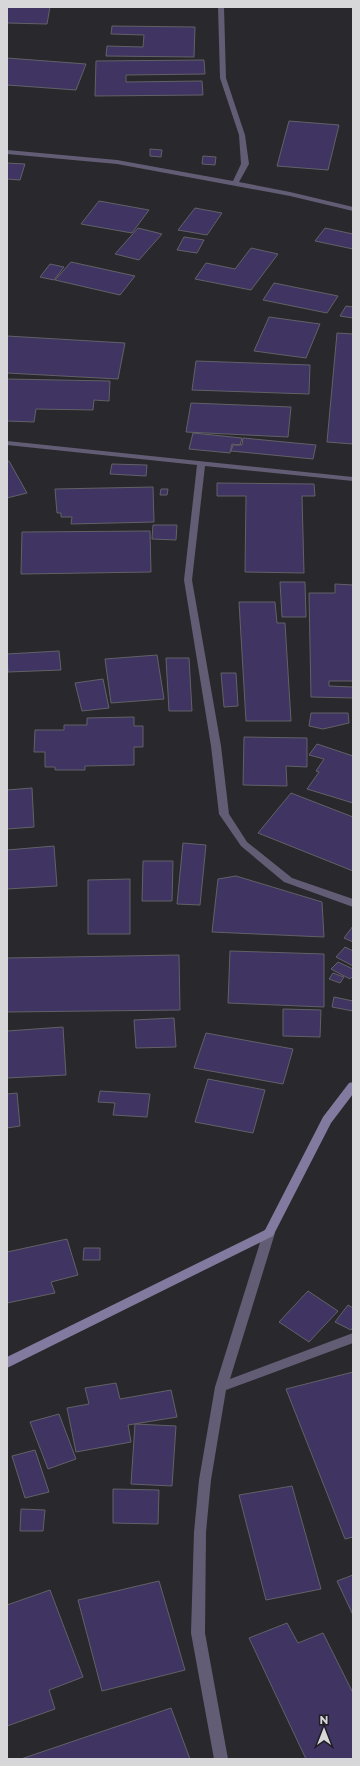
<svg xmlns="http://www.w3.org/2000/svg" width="360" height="1766" font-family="Montserrat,sans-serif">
<rect width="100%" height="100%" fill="#29282c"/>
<!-- building -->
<path fill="#403463" stroke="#626166" d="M7,7H50L47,24L7,23Z
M112,26L195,27L194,57L106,56L107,46L143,47L144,35L111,34Z
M7,58L86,64L76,90L7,85Z
M204,60L205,74L126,75V82L202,81L203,95L95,96L96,61Z
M289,121L339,125L328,170L277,166Z
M150,149L162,150L161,157L150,156Z
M203,156L216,157L215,165L202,164Z
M7,163L25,164L20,180L7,179Z
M99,201L149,210L132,233L81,224Z
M195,208L222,213L207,235L178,230Z
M138,228L162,234L139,260L115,254Z
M325,228L353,234V249L315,241Z
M184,237L204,240L197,253L177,250Z
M251,248L278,254L251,290L195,279L206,263L235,269Z
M71,262L135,276L120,295L55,280Z
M50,264L64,267L54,280L40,277Z
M274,283L338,296L327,313L263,300Z
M346,306L353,307V318L340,316Z
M269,317L320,324L306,358L254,351Z
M337,333L353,334V444L327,442Z
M7,336L125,343L118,379L7,373Z
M196,361L310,365L309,394L192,390Z
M7,379L110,381L109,401L94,400L93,410L36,409L34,422L7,421Z
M191,403L291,407L288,437L186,432Z
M193,433L242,438L240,445L232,444L230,453L189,449Z
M243,438L316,445L313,459L231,451L233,445H242Z
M7,461H9L27,493L7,498Z
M112,464L147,465L146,476L110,474Z
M217,483L314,484L315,496H302L304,573L245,572L246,496H217Z
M153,487L154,522L71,524L72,517H61V513H57L55,489Z
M161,489H168L167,495H160Z
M153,525H177L176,540L152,539Z
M150,531L151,572L21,574L22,532Z
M280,582H305L306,617H282Z
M335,584L353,585V681H329V686L353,687V698L311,697L309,593H335Z
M239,602H275L277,623H285L291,721H246Z
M59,651L61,670L8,672L7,654Z
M157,655L164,699L111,703L105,659Z
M166,658H189L192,711H169Z
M221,673H236L238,706L224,707Z
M103,679L109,708L82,711L75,683Z
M311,713H348L349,723L323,729L309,726Z
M134,717V726H143V747H134V765L85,766V770H55V767H45V752H34L35,730H64V725H87V718Z
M244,737L307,738V767L286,766L287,786L243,785Z
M317,744L353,756V803L307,789L319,772L316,771L324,759L309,755Z
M32,788L34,827L7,829V790Z
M291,793L353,817V871L258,833Z
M183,843L206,845L200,905L177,904Z
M54,846L57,886L7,889V850Z
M143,861H173L172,901H142Z
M236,876L322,902L324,937L212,932L218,879Z
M130,879V934H88V880Z
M353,926V942L344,938Z
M345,947L353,951V966L336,957Z
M230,951L324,954V1007L228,1003Z
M179,955L180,1010L7,1012V958Z
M338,962L353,969V976L350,979L331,969Z
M333,973L344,977L340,983L329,979Z
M334,997L353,1001V1011L332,1007Z
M283,1009L321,1010L320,1037L283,1036Z
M174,1018L176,1047L136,1048L134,1020Z
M63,1027L66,1075L7,1078V1031Z
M206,1033L293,1049L283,1084L194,1068Z
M208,1079L265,1090L253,1133L195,1122Z
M100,1091L150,1094L147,1117L113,1115L115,1103L98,1102Z
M17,1093L20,1126L7,1128V1094Z
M67,1239L78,1275L51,1282L55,1293L7,1303V1252Z
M84,1248H100V1260H83Z
M308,1291L338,1311L309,1342L279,1322Z
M348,1305L353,1308V1327L351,1330L335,1322Z
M353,1372V1537L345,1539L286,1389Z
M116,1383L120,1399L171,1390L177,1417L128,1425L131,1442L76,1452L67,1408L89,1404L85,1388Z
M59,1414L76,1459L48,1469L30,1422Z
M135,1424L176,1426L172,1486L131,1484Z
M35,1450L49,1492L25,1498L12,1456Z
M292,1486L321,1589L266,1600L239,1495Z
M113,1489L159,1490L158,1524L113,1523Z
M21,1509L45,1510L43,1531H20Z
M353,1575V1615L337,1581Z
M159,1581L185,1670L102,1691L78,1600Z
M50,1590L83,1677L49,1690L55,1709L7,1726V1605Z
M287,1623L298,1643L323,1633L353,1693V1759H306L249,1638Z
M171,1708L190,1759H21Z"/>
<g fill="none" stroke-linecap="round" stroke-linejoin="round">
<!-- street -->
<path fill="#625d74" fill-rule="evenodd" d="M218,7H224L226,78L245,135L249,164L239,182L290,192L353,207V211L290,196L117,164L7,154V150L117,160L233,181L241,164L239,135L220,78Z
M7,441L353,477V481L205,466L192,580L221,746L229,814L247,842L292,878L353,899V907L284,882L241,846L219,814L211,746L184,580L197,465L7,445Z
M269,1228L273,1230L275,1233L230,1379L353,1333V1343L226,1390L211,1480L206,1532L205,1633L228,1759H214L191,1633L194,1532L199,1480L215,1387L263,1233L265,1230Z"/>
<!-- secondary -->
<path fill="#827b9f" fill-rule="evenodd" d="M353,1082V1094L331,1123L273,1236L7,1368V1357L265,1230L323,1117L349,1083Z"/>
</g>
<!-- border -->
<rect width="360" height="1766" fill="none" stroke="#d7d7da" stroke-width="16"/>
<!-- north arrow -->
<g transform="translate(324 1730)" stroke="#1f1e22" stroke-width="3" paint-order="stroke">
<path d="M0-3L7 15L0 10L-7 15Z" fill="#d7d7da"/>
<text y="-6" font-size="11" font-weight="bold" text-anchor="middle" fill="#d7d7da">N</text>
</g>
</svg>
